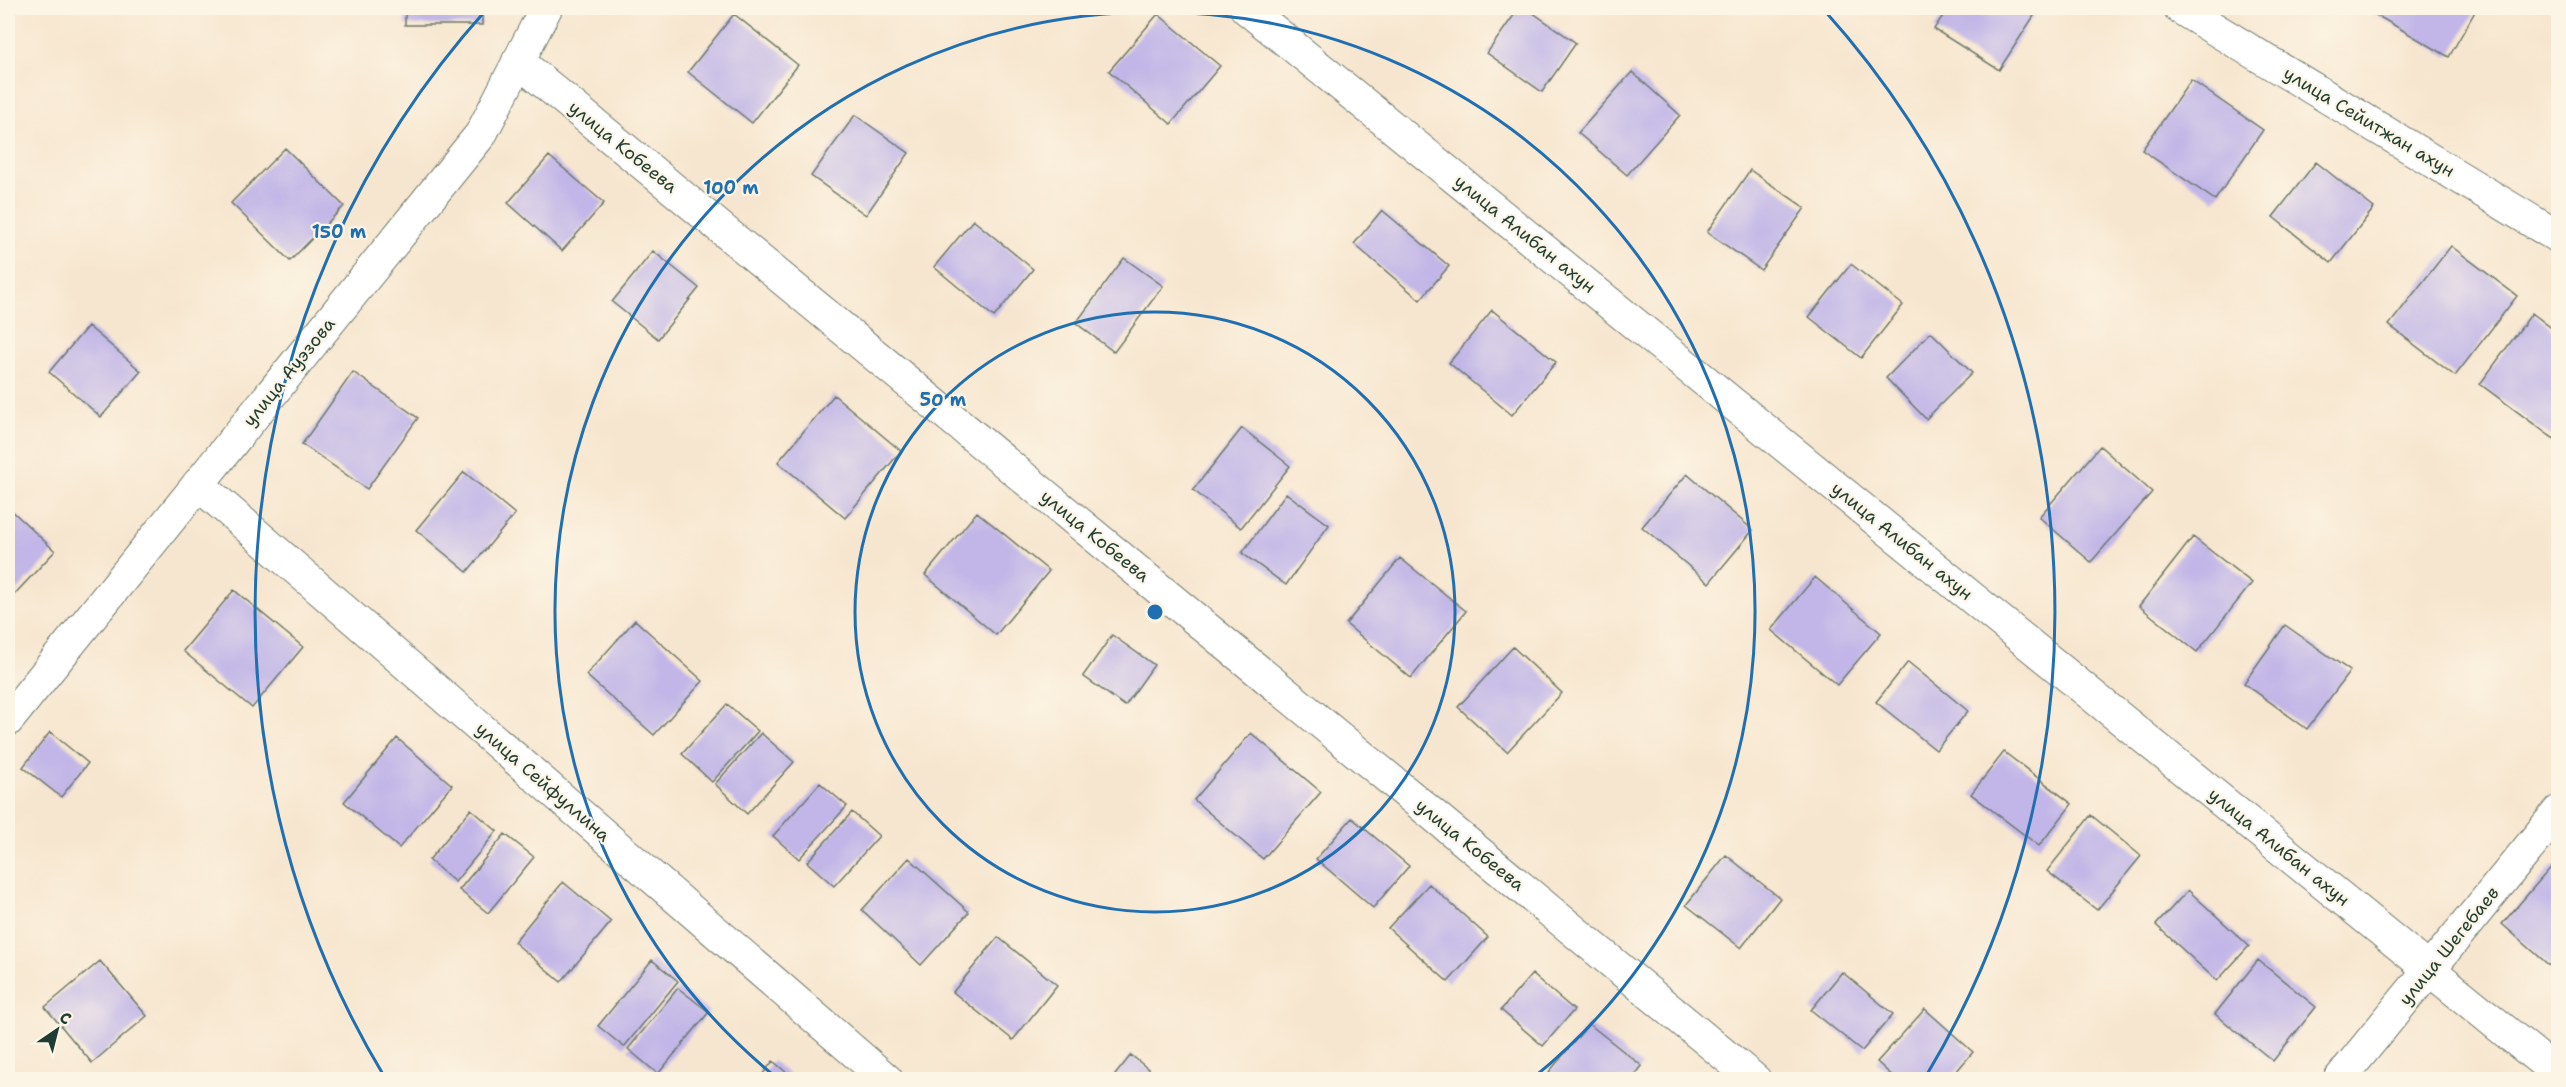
<svg xmlns="http://www.w3.org/2000/svg" width="2566" height="1087" font-family="'Shantell Sans',sans-serif">
<rect width="100%" height="100%" fill="#fcf5e5"/>
<filter id="ink" filterUnits="userSpaceOnUse"><feTurbulence type="fractalNoise" baseFrequency=".0167" numOctaves="2"/><feDisplacementMap in="SourceGraphic" scale="12" xChannelSelector="R" yChannelSelector="G"/><feConvolveMatrix kernelMatrix="1 2 1 2 8 2 1 2 1" color-interpolation-filters="sRGB"/></filter>
<filter id="wash" filterUnits="userSpaceOnUse"><feTurbulence type="fractalNoise" baseFrequency=".008" numOctaves="4" result="noise"/><feDisplacementMap in="SourceGraphic" scale="24" xChannelSelector="R" yChannelSelector="G"/><feGaussianBlur stdDeviation="1.35" result="paint"/><feColorMatrix in="noise" values="0 0 0 0 0 0 0 0 0 0 0 0 0 0 0 0 0 1.4 0 .05"/><feComposite in="paint" operator="in"/></filter>
<g filter="url(#wash)">
<rect width="100%" height="100%" fill="#f7e6cf"/>
<g id="blocks">
<!-- building -->
<path fill="#c1b6e7" d="M405,8H482V25H405Z
M1519,8H1526L1576,43L1542,92L1487,53Z
M1948,8H2039L1999,70L1934,29Z
M2374,8H2477L2449,57L2371,12Z
M734,14L798,65L752,123L688,72Z
M1158,14L1220,66L1171,124L1109,71Z
M1632,72L1680,115L1627,175L1578,133Z
M2191,80L2263,130L2215,200L2142,150Z
M855,115L909,153L866,215L811,176Z
M285,148L344,206L290,261L231,203Z
M549,156L604,203L562,251L508,203Z
M2316,162L2374,208L2331,263L2273,217Z
M1750,170L1805,208L1761,270L1707,232Z
M1382,210L1449,266L1420,300L1354,244Z
M973,220L1033,269L994,317L934,267Z
M2451,246L2517,296L2455,376L2389,325Z
M653,251L699,288L658,339L612,302Z
M1124,258L1163,286L1114,352L1076,323Z
M1851,264L1903,305L1861,358L1809,317Z
M1492,310L1556,362L1512,415L1449,363Z
M2532,313L2558,333V442L2480,384Z
M88,326L141,371L101,417L49,372Z
M1931,332L1972,373L1926,419L1886,378Z
M353,372L418,418L367,489L302,444Z
M834,395L901,451L845,518L778,462Z
M1242,428L1290,466L1241,528L1193,490Z
M2100,446L2152,492L2091,562L2039,517Z
M464,472L515,514L467,572L416,530Z
M1687,474L1753,530L1709,583L1642,527Z
M1286,493L1329,525L1286,585L1242,553Z
M8,507L55,551L8,601Z
M977,512L1049,571L996,635L925,575Z
M2193,537L2252,583L2197,652L2139,606Z
M1400,558L1466,611L1411,678L1346,624Z
M1815,577L1881,633L1837,685L1771,630Z
M234,590L303,647L252,708L183,651Z
M635,620L703,681L654,735L586,675Z
M2285,625L2350,671L2307,729L2244,683Z
M1112,635L1154,665L1125,706L1083,676Z
M1513,647L1562,693L1507,752L1458,707Z
M1908,662L1968,711L1936,750L1876,702Z
M727,704L758,731L712,782L682,754Z
M50,732L88,763L61,797L23,767Z
M761,733L794,762L747,814L715,784Z
M1251,733L1321,792L1263,859L1194,800Z
M397,738L452,785L399,848L344,802Z
M2004,752L2072,804L2039,846L1971,794Z
M820,783L847,806L799,859L773,836Z
M471,809L497,831L455,882L429,860Z
M852,812L879,836L834,886L807,862Z
M2091,815L2141,856L2097,910L2047,871Z
M1352,818L1409,866L1373,908L1316,859Z
M505,834L534,857L488,913L459,890Z
M1726,855L1780,898L1741,948L1686,905Z
M909,858L969,912L921,965L862,910Z
M2553,865L2558,870V959L2551,967L2502,924Z
M563,882L611,922L561,982L514,942Z
M1429,884L1488,937L1448,982L1388,928Z
M2188,890L2249,946L2217,981L2156,925Z
M998,937L1057,985L1013,1040L953,992Z
M652,960L678,981L624,1047L598,1026Z
M2258,960L2316,1007L2273,1061L2215,1014Z
M100,961L147,1016L92,1063L45,1007Z
M1842,972L1893,1014L1862,1051L1811,1010Z
M1532,974L1574,1010L1543,1046L1501,1010Z
M678,988L709,1012L658,1074L628,1049Z
M1925,1009L1973,1052L1949,1080H1897L1877,1062Z
M1589,1024L1642,1066L1631,1080H1559L1549,1072Z
M1131,1055L1158,1077L1157,1080H1111Z
M773,1061L795,1080H758Z"/>
</g>
</g>
<g filter="url(#ink)">
<use href="#blocks" fill-opacity="0" stroke="#6b786a" stroke-width="1.5"/>
<g fill="none" stroke-linecap="round" stroke-linejoin="round">
<defs>
<path id="minor" d="M1246,8L2558,1074
M2180,8L2558,237
M518,61L1755,1080
M198,484L887,1080
M8,720L481,134L546,8
M2339,1080L2558,812"/>
</defs>
<!-- minor casing -->
<use href="#minor" stroke="#6b786a" stroke-width="34"/>
<!-- minor -->
<use href="#minor" stroke="#fff" stroke-width="32"/>
</g>
</g>
<!-- distance rings -->
<g fill="none" stroke="#1f6fb2" stroke-width="3">
<circle cx="1155" cy="612" r="300"/>
<path d="M777 1078A600 600 0 1 1 1533 1078"/>
<path d="M384 1076A900 900 0 0 1 486 10M1824 10A900 900 0 0 1 1926 1076"/>
</g>
<g text-anchor="middle" stroke-width="4.5" stroke-linejoin="round" paint-order="stroke">
<!-- street labels -->
<g font-size="18" fill="#1f3d34" stroke="#fcf5e5">
<text transform="translate(2369 122) rotate(31)" y="6">улица Сейитжан ахун</text>
<text transform="translate(623 147) rotate(39)" y="6">улица Кобеева</text>
<text transform="translate(1525 234) rotate(39)" y="6">улица Алибан ахун</text>
<text transform="translate(289 372) rotate(-51)" y="6">улица Ауэзова</text>
<text transform="translate(1095 536) rotate(39)" y="6">улица Кобеева</text>
<text transform="translate(1902 541) rotate(39)" y="6">улица Алибан ахун</text>
<text transform="translate(543 782) rotate(41)" y="6">улица Сейфуллина</text>
<text transform="translate(1470 845) rotate(39)" y="6">улица Кобеева</text>
<text transform="translate(2279 847) rotate(39)" y="6">улица Алибан ахун</text>
<text transform="translate(2449 946) rotate(-51)" y="6">улица Шегебаев</text>
</g>
</g>
<circle cx="1155" cy="612" r="9" fill="#1f6fb2" stroke="#fcf5e5" stroke-width="3"/>
<g font-size="18" text-anchor="middle" font-weight="bold" fill="#1f6fb2" stroke="#fcf5e5" stroke-width="4.5" stroke-linejoin="round" paint-order="stroke">
<text x="731" y="194">100 m</text>
<text x="339" y="238">150 m</text>
<text x="943" y="406">50 m</text>
</g>
<!-- margin -->
<rect width="2566" height="1087" fill="none" stroke="#fcf5e5" stroke-width="30"/>
<!-- north arrow -->
<g transform="translate(57 1030) rotate(35)" stroke="#fcf5e5" stroke-width="4.5" paint-order="stroke">
<path d="M0-4.5L10 22L0 15L-10 22Z" fill="#1f3d34"/>
<text y="-9" font-size="16" font-weight="bold" text-anchor="middle" fill="#1f3d34">С</text>
</g>
</svg>
